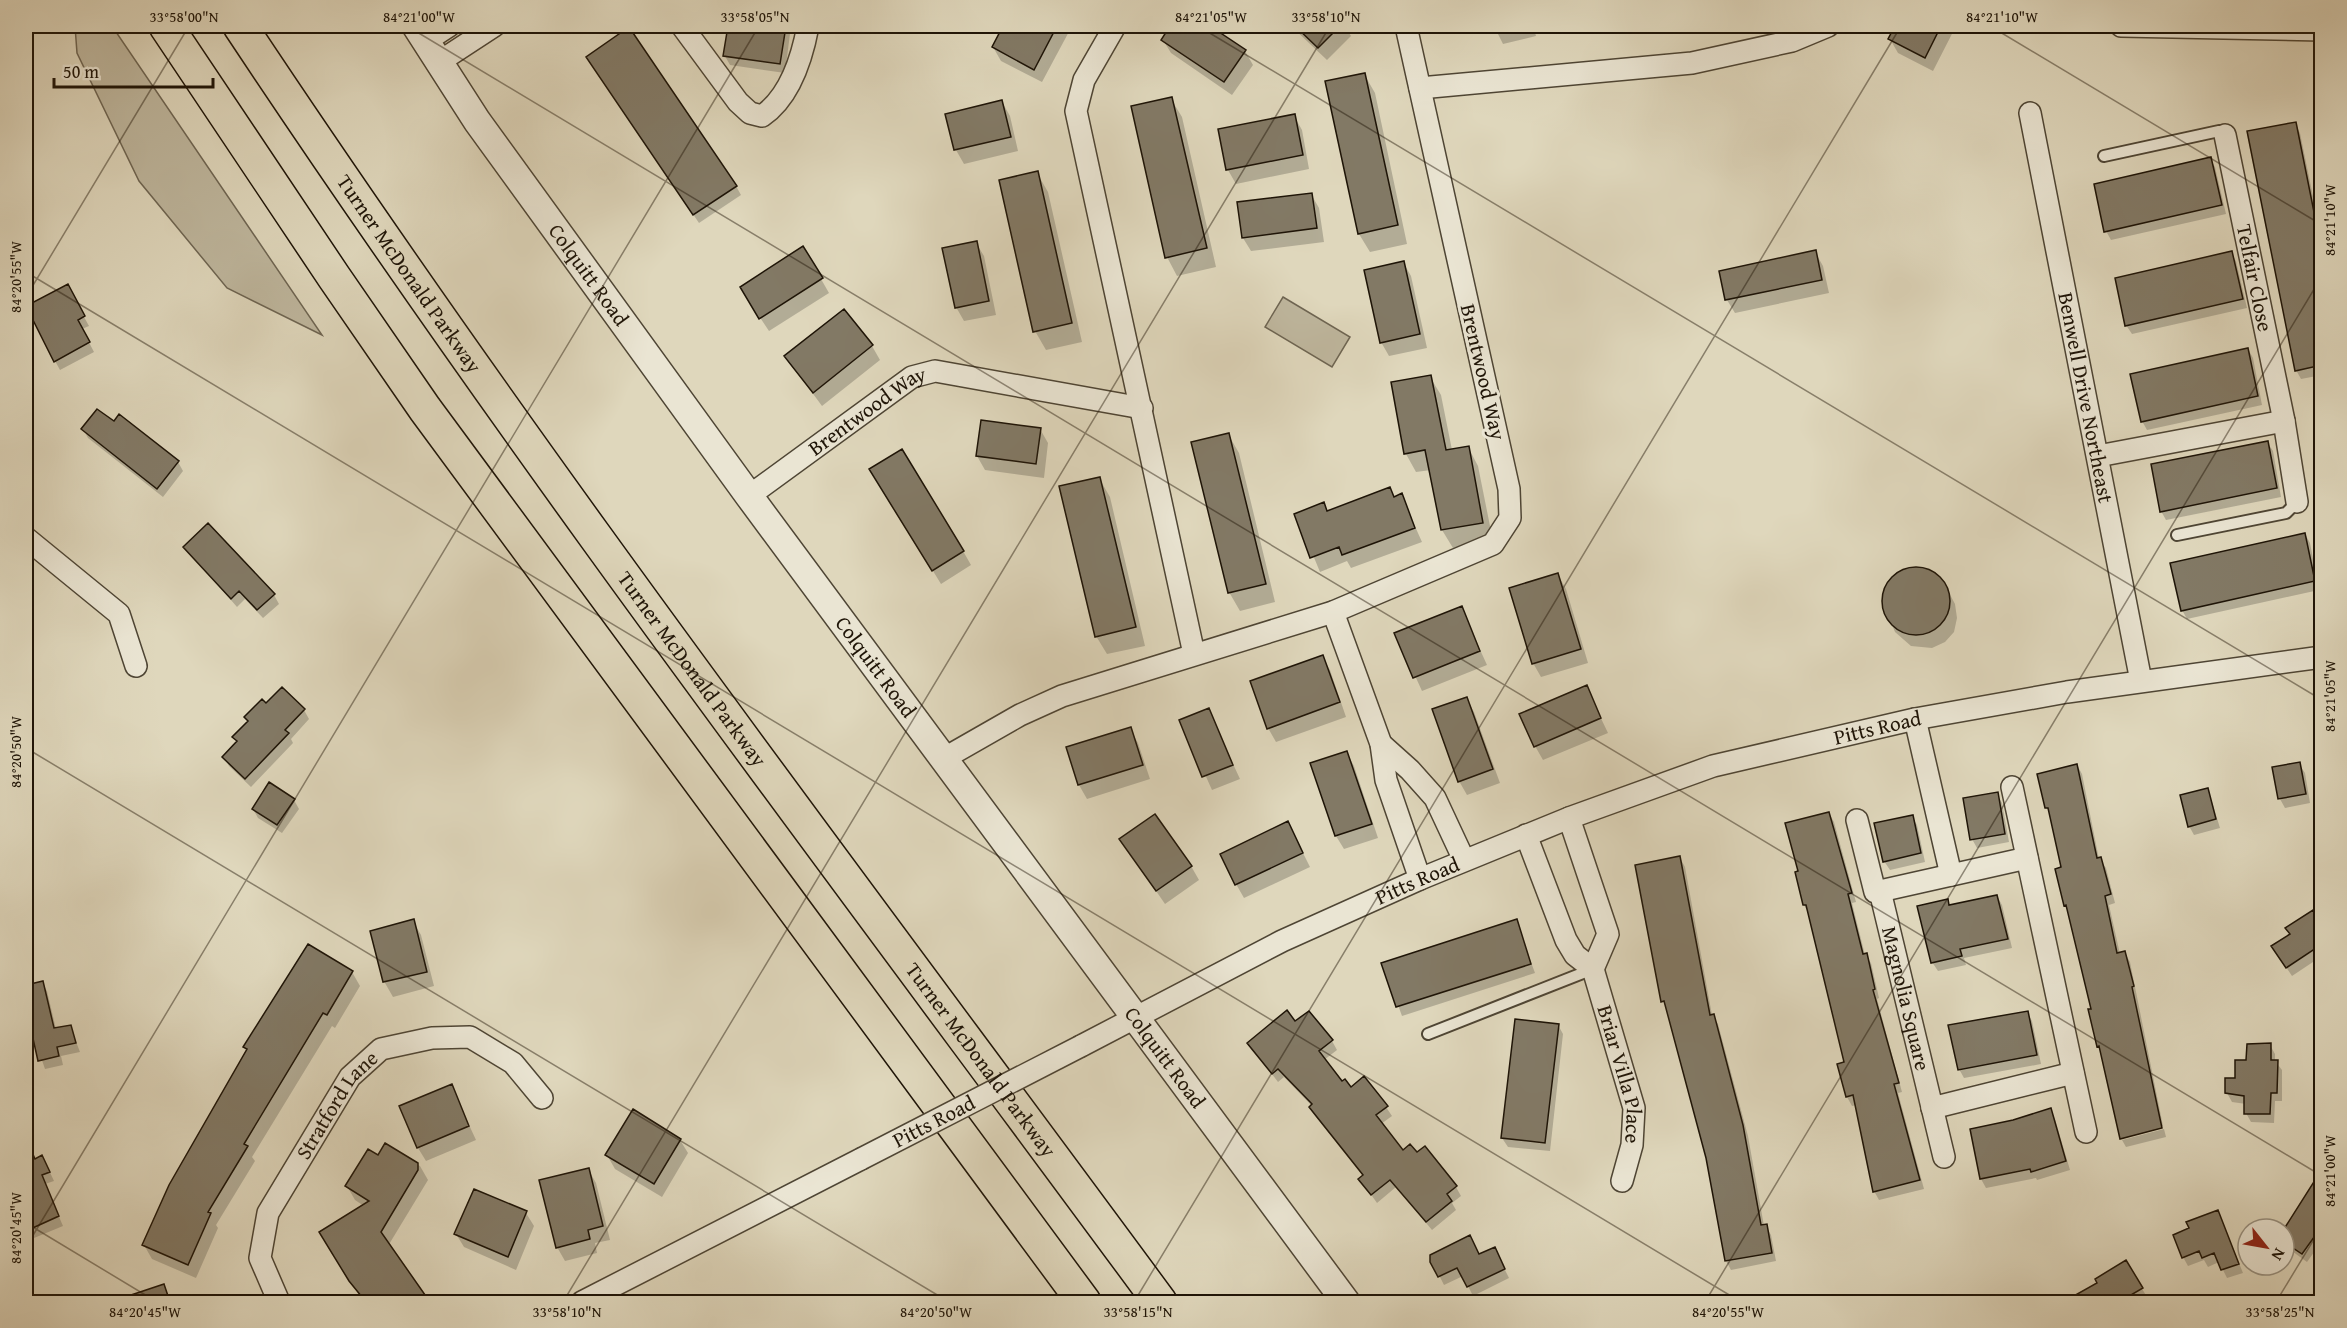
<svg xmlns="http://www.w3.org/2000/svg" width="2347" height="1328" font-family="'Gentium Book Plus',serif">
<rect width="100%" height="100%" fill="#dfd7bc"/>
<filter id="stains"><feTurbulence type="fractalNoise" baseFrequency=".00333" numOctaves="4"/><feColorMatrix values="0 0 0 0 .2 0 0 0 0 .09 0 0 0 0 .02 0 0 0 .5 -.17"/></filter>
<radialGradient id="worn" r=".72"><stop offset=".6" stop-color="#630" stop-opacity="0"/><stop offset="1" stop-color="#630" stop-opacity=".3"/></radialGradient>
<!-- green -->
<path fill="#beb69d" stroke="#6e6552" stroke-width="1.5" d="M75,26H112L322,335L227,288L139,181L77,53Z
M1283,297L1350,337L1332,367L1265,327Z"/>
<!-- shadow -->
<path fill="#0003" d="M730,26H791L785,73L730,65L725,56Z
M1005,26H1072L1042,82L1001,61L993,47Z
M1172,26H1207L1245,51L1253,65L1232,95L1171,53L1163,40Z
M1291,26H1345L1351,36L1327,60Z
M1494,26H1533L1536,36L1503,44Z
M1578,26H1696L1580,29Z
M1896,26H1956L1933,71L1898,53L1890,39Z
M593,66L736,186L741,195L699,223Z
M1364,74L1375,93L1407,244L1370,252L1359,234Z
M1171,99L1182,117L1216,267L1177,276L1167,257Z
M1002,102L1010,116L1018,151L964,164L956,150L947,116Z
M1294,116L1302,130L1309,169L1236,184L1228,170L1220,130Z
M2295,124L2300,133L2322,240V375L2301,379L2296,370Z
M2210,159L2215,167L2226,214L2111,240L2106,231Z
M1037,173L1048,192L1082,342L1046,350L1035,331Z
M1311,194L1319,208L1324,242L1251,251L1243,238Z
M976,243L984,256L996,315L964,321L956,307Z
M1815,252L1823,266L1829,293L1735,313L1727,300L1721,272Z
M2231,253L2236,261L2247,308L2132,334L2126,325Z
M1403,262L1411,276L1427,348L1389,356L1381,342Z
M821,279L829,293L769,331L749,301Z
M67,286L89,326L82,329L94,352L60,370L26,308Z
M872,346L880,360L822,406L786,357Z
M2248,349L2253,358L2262,405L2147,430L2142,421Z
M1430,377L1441,395L1452,450L1468,447L1478,466L1493,541L1453,548L1442,530L1431,470L1416,472L1406,454L1392,384Z
M83,429L178,462L183,471L163,497L88,438Z
M1040,429L1048,443L1044,478L985,470L977,456Z
M1228,434L1239,453L1275,602L1240,611L1229,592Z
M2267,442L2273,451L2281,497L2166,520L2161,511Z
M1099,478L1110,497L1145,646L1107,654L1096,636Z
M879,483L963,551L971,565L941,584Z
M1390,489L1395,498L1401,495L1422,542L1351,568L1347,561L1320,572L1296,514L1323,504L1328,512Z
M2305,534L2310,543L2319,590L2187,619L2182,610Z
M185,547L274,595L279,604L263,618L245,599L237,607Z
M1919,568L1933,573L1947,589L1955,604L1957,618L1954,632L1945,642L1932,648L1911,646L1895,632L1883,603L1885,589L1893,577L1905,570Z
M1558,575L1566,589L1588,663L1541,677L1533,663Z
M1461,608L1487,665L1422,691L1396,634Z
M1322,657L1330,670L1346,717L1276,742L1268,728Z
M1586,687L1608,733L1543,760L1535,746Z
M282,689L304,710L309,719L291,739L293,743L251,787L229,766L224,757L237,743L234,737L249,722L246,718L266,705Z
M1467,699L1474,712L1500,783L1467,795L1459,781Z
M1208,710L1240,779L1212,790L1181,721Z
M1130,729L1138,743L1150,779L1087,799L1079,785L1068,748Z
M1346,752L1354,766L1378,838L1344,849L1336,836L1312,764Z
M2299,764L2305,773L2310,803L2285,808L2280,799L2274,769Z
M2077,765L2082,774L2099,859L2106,868L2115,903L2109,905L2120,954L2125,953L2130,962L2163,1126L2122,1137V1139L2102,1053L2099,1046L2093,1010L2070,914L2065,905L2062,869L2051,815L2047,808Z
M2208,789L2220,828L2194,835L2189,826Z
M1997,794L2002,803L2009,842L1977,848L1972,839Z
M294,800L299,809L282,833L258,818L253,809Z
M1829,813L1834,822L1856,902L1852,903L1865,955L1871,963L1879,998L1877,999L1902,1092L1898,1093L1924,1189L1879,1200L1874,1191L1857,1105L1852,1106L1847,1097L1839,1065L1846,1063L1809,914L1804,905L1800,873Z
M1912,817L1917,825L1925,862L1890,870L1884,861Z
M1288,823L1310,867L1244,898L1236,884Z
M1121,840L1191,866L1199,880L1165,904Z
M1680,858L1685,867L1712,1015L1718,1024L1748,1136L1764,1226H1766L1771,1235L1776,1261L1731,1270L1726,1261L1708,1158L1668,1010L1663,1001Z
M1997,896L2002,905L2012,948L1964,958L1966,965L1938,971L1932,962L1947,901L1950,907Z
M413,921L421,935L434,986L393,997L385,983L371,932Z
M1516,921L1535,973L1402,1016L1383,964Z
M2322,925V956L2292,976L2278,955Z
M352,972L360,986L335,1028L332,1026L252,1157L255,1161L216,1225L218,1228L196,1278L152,1259L144,1245L247,1051L244,1047Z
M42,983L47,991L56,1029L70,1026L80,1052L61,1056L63,1065L45,1069L36,1043L29,1045L26,1038V987Z
M2027,1012L2032,1021L2041,1064L1964,1078L1959,1069Z
M1295,1023L1332,1041L1337,1050L1324,1060L1341,1084L1386,1107L1392,1116L1381,1124L1403,1152L1417,1154L1456,1187L1461,1196L1452,1203L1456,1210L1432,1230L1396,1187L1377,1203L1360,1179L1364,1176L1316,1117L1310,1108L1312,1106L1284,1077L1278,1082L1249,1044Z
M1558,1025L1563,1034L1550,1151L1508,1147L1502,1138Z
M2270,1045L2275,1054V1061L2282,1070V1101H2275L2274,1123L2251,1122L2246,1113V1104L2232,1102L2227,1093L2248,1061Z
M451,1086L476,1140L426,1161L418,1148Z
M2050,1110L2055,1119L2070,1170L2037,1180L2036,1178L1986,1188L1981,1179L1972,1130L2014,1122Z
M2164,1129L2166,1137L2126,1147L2122,1140Z
M680,1140L688,1153L662,1197L615,1169L607,1155Z
M385,1145L420,1166L428,1180L388,1246L428,1302H364L321,1232L364,1206L355,1200L347,1186L378,1157Z
M26,1158L28,1163L47,1166L54,1181L45,1184L63,1226L34,1238L26,1222Z
M588,1169L596,1183L610,1240L595,1243L597,1253L565,1261L557,1247Z
M2313,1184L2322,1190V1241L2307,1262L2285,1246L2284,1232Z
M2218,1211L2243,1273L2227,1278L2219,1262L2208,1267L2204,1260L2188,1266L2183,1257L2191,1229Z
M526,1213L534,1226L516,1270L464,1247L456,1234Z
M1469,1237L1479,1256L1499,1258L1509,1278L1473,1296L1463,1276L1444,1285L1430,1257Z
M2126,1262L2147,1297L2139,1302H2080L2076,1296Z
M164,1286L172,1302H119V1301Z"/>
<!-- building -->
<path fill="#827965" stroke="#1e1407" stroke-width="1.5" d="M728,26H786L780,64L723,56Z
M1003,26H1057L1034,70L992,47Z
M1170,26H1210L1246,50L1224,82L1161,40Z
M1295,26H1340L1318,48Z
M1895,26H1941L1925,58L1888,39Z
M629,27L737,186L693,215L586,57Z
M1365,73L1398,225L1358,234L1325,81Z
M1172,97L1207,248L1165,258L1131,106Z
M1002,100L1011,137L954,150L945,114Z
M1295,114L1303,155L1226,170L1218,129Z
M2296,122L2322,252V365L2295,371L2247,131Z
M2211,157L2222,205L2104,232L2094,184Z
M1038,171L1072,323L1033,332L999,180Z
M1312,193L1317,228L1242,238L1237,202Z
M977,241L989,301L955,308L942,248Z
M803,246L823,278L759,319L740,287Z
M1816,250L1822,280L1725,300L1719,271Z
M2232,251L2243,299L2125,326L2115,278Z
M1404,261L1420,334L1380,343L1364,270Z
M68,284L85,316L78,320L90,342L54,362L26,306Z
M844,309L873,345L813,393L784,356Z
M2248,348L2258,396L2141,422L2130,374Z
M1431,375L1446,450L1469,446L1483,523L1441,530L1425,450L1404,454L1391,382Z
M97,409L114,421L119,414L179,461L157,489L81,429Z
M981,420L1041,428L1036,464L976,456Z
M1229,433L1266,584L1228,593L1191,442Z
M2268,441L2277,488L2160,512L2151,464Z
M902,449L964,551L932,571L869,469Z
M1100,477L1136,627L1095,637L1059,486Z
M1390,487L1394,497L1402,493L1415,528L1342,555L1339,547L1310,558L1294,514L1324,502L1327,511Z
M208,523L275,594L257,610L239,591L231,599L183,547Z
M2305,533L2315,581L2181,611L2170,563Z
M1882 601a34 34 0 1 1 68 0a34 34 0 1 1-68 0Z
M1558,573L1581,649L1532,664L1509,588Z
M1462,606L1480,651L1413,678L1394,633Z
M1323,655L1340,702L1267,729L1250,681Z
M1587,685L1601,718L1534,747L1519,714Z
M282,687L305,709L285,730L289,733L245,779L222,757L237,741L232,737L248,721L244,717L262,699L266,703Z
M1467,697L1493,769L1458,782L1432,709Z
M1209,708L1233,765L1202,777L1179,720Z
M1131,727L1143,765L1078,785L1066,747Z
M1347,751L1372,824L1335,836L1310,763Z
M2300,762L2306,794L2278,799L2272,767Z
M2077,764L2097,858L2101,857L2111,894L2105,896L2117,953L2125,951L2134,986L2132,987L2162,1128L2120,1139L2099,1046L2097,1047L2088,1009H2091L2066,905L2064,906L2055,869L2061,867L2048,808H2045L2037,774Z
M269,782L295,799L277,825L252,809Z
M2208,788L2216,819L2188,827L2180,795Z
M1998,792L2005,834L1970,840L1963,798Z
M1829,812L1852,893L1848,894L1863,954L1867,953L1875,989L1873,990L1899,1083L1894,1084L1920,1180L1873,1192L1853,1095L1846,1097L1837,1064L1844,1062L1806,905H1803L1795,872L1798,871L1785,823Z
M1155,814L1192,866L1156,891L1119,839Z
M1913,815L1921,853L1883,862L1874,823Z
M1288,821L1303,853L1235,885L1220,854Z
M1680,856L1710,1015L1714,1014L1743,1125L1761,1225L1767,1224L1772,1253L1725,1261L1706,1158L1664,1001L1661,1002L1635,865Z
M1997,895L2008,939L1960,949L1962,956L1931,963L1917,906L1948,899L1949,905Z
M2313,910L2322,922V944L2286,968L2271,946L2290,934L2285,928Z
M414,919L427,972L383,982L370,931Z
M1517,919L1531,964L1396,1007L1381,963Z
M308,944L353,971L327,1015L323,1013L244,1144L248,1146L208,1212L211,1213L188,1265L142,1245L169,1185L247,1049L243,1047Z
M43,981L54,1028L71,1025L76,1043L57,1047L59,1056L38,1061L32,1034L26,1036V985Z
M1287,1010L1295,1021L1309,1011L1333,1040L1319,1051L1342,1081L1345,1079L1351,1087L1364,1076L1388,1106L1376,1115L1403,1150L1410,1144L1417,1152L1425,1146L1457,1186L1447,1194L1452,1201L1426,1222L1390,1180L1371,1195L1358,1179L1363,1175L1309,1107L1312,1104L1278,1069L1272,1074L1247,1043Z
M2028,1011L2037,1055L1958,1070L1948,1025Z
M1515,1019L1559,1024L1545,1143L1501,1138Z
M2271,1043V1060H2278L2277,1093H2271L2270,1114H2244V1096L2225,1093V1078H2235V1060H2246L2247,1044Z
M452,1084L469,1126L417,1148L399,1106Z
M2051,1108L2066,1161L2031,1172L2030,1169L1980,1179L1970,1129L2013,1120Z
M633,1109L681,1139L654,1184L605,1155Z
M26,1138L35,1159L42,1155L50,1172L42,1175L59,1216L26,1231Z
M385,1143L418,1163V1170L381,1232L430,1302H366L349,1281L319,1232L369,1201L345,1186L368,1149L378,1155Z
M589,1168L603,1226L588,1230L590,1239L556,1248L539,1180Z
M2322,1169V1226L2302,1254L2284,1242V1229Z
M474,1189L527,1211L508,1257L454,1234Z
M2218,1210L2239,1264L2221,1270L2214,1253L2202,1258L2199,1251L2182,1258L2173,1235L2189,1228L2186,1222Z
M1470,1235L1479,1254L1495,1247L1505,1269L1467,1287L1457,1268L1438,1277L1430,1262V1255Z
M2126,1260L2143,1288L2119,1302H2063L2097,1283L2095,1279Z
M164,1284L170,1302H120L119,1299Z"/>
<g fill="none" stroke-linecap="round" stroke-linejoin="round">
<defs>
<path id="service" d="M2104,156L2219,131L2225,135
M2177,535L2286,513L2297,502
M1428,1034L1593,969"/>
<g id="minor">
<path d="M682,26L738,102L750,113L762,116C790,97 802,58 808,26"/>
<path d="M1115,26L1084,80L1076,111L1194,654"/>
<path d="M2121,26L2322,30"/>
<path d="M426,41L449,26"/>
<path d="M439,62L494,26"/>
<path d="M1420,88L1692,63L1792,41L1828,26"/>
<path id="s1" d="M2030,113L2141,681"/>
<path id="s2" d="M2225,135L2284,421L2297,502"/>
<path d="M2098,456L2284,421"/>
<path id="s3" d="M749,496L912,377L935,371L1142,408"/>
<path d="M26,538L119,614L136,666"/>
<path d="M1333,612L1381,744L1386,780L1420,879"/>
<path d="M1915,719L1951,875"/>
<path d="M1381,744L1410,770L1435,798L1464,860"/>
<path d="M943,759L1020,715L1062,696L1333,612L1493,544L1510,518L1509,489L1406,26"/>
<path d="M2012,787L2086,1132"/>
<path d="M1569,818L1608,934L1593,969"/>
<path id="s4" d="M1857,820L1875,892L1880,891L1944,1157"/>
<path id="s5" d="M1526,835L1566,940L1575,955L1593,969L1634,1108L1632,1145L1622,1181"/>
<path d="M1880,891L2027,858"/>
<path id="s6" d="M1081,1046L1282,941L1420,879L1569,818L1713,766L1915,719L2067,692L2322,657"/>
<path d="M1932,1108L2073,1073"/>
<path id="s7" d="M279,1302L260,1258L268,1213L350,1077L381,1049L432,1038L470,1037L513,1063L542,1098"/>
<path d="M582,1302L861,1159"/>
</g>
<g id="tertiary">
<path id="s8" d="M416,26L477,121L749,496L1346,1302"/>
</g>
<g id="motorway">
<path d="M166,26L334,277L425,409L1084,1302"/>
<path id="s9" d="M240,26C530,463 849,880 1160,1302"/>
</g>
</defs>
<!-- service casing -->
<use href="#service" stroke="#4e4534" stroke-width="14"/>
<!-- minor casing -->
<use href="#minor" stroke="#4e4534" stroke-width="24"/>
<!-- tertiary casing -->
<use href="#tertiary" stroke="#4e4534" stroke-width="30"/>
<!-- motorway casing -->
<use href="#motorway" stroke="#1e1407" stroke-width="36"/>
<!-- service -->
<use href="#service" stroke="#eae5d3" stroke-width="10"/>
<!-- minor -->
<use href="#minor" stroke="#eae5d3" stroke-width="21"/>
<!-- tertiary -->
<use href="#tertiary" stroke="#eae5d3" stroke-width="27"/>
<!-- motorway -->
<use href="#motorway" stroke="#dfd7bc" stroke-width="33"/>
<defs>
<g id="minor-bridge">
<path id="s10" d="M861,1159L1081,1046"/>
</g>
</defs>
<!-- minor-bridge casing -->
<use href="#minor-bridge" stroke="#4e4534" stroke-width="24" stroke-linecap="butt"/>
<!-- minor-bridge -->
<use href="#minor-bridge" stroke="#eae5d3" stroke-width="21"/>
</g>
<!-- ticks -->
<path fill="none" stroke="#1e1407" stroke-width="1.5" stroke-opacity="0.45" d="M407,26L2322,1176M1198,26L2322,700M1990,26L2322,225M26,272L1741,1302M26,297L189,26M26,748L949,1302M26,1223L157,1302M26,1247L759,26M563,1302L1330,26M1134,1302L1901,26M1705,1302L2322,276M2276,1302L2322,1226"/>
<g text-anchor="middle" stroke-width="6" stroke-linejoin="round" paint-order="stroke">
<!-- street labels -->
<g font-size="21" fill="#1e1407" stroke="#eae5d3">
<text dy="7" stroke="none"><textPath href="#s9" startOffset="300">Turner McDonald Parkway</textPath></text>
<text dy="7" stroke="none"><textPath href="#s8" startOffset="303">Colquitt Road</textPath></text>
<text dy="7" stroke="none"><textPath href="#s2" startOffset="146">Telfair Close</textPath></text>
<text transform="translate(1483 372) rotate(77)" y="7">Brentwood Way</text>
<text dy="7" stroke="none"><textPath href="#s1" startOffset="290">Benwell Drive Northeast</textPath></text>
<text dy="7" stroke="none"><textPath href="#s3" startOffset="146">Brentwood Way</textPath></text>
<text dy="7" stroke="none"><textPath href="#s8" startOffset="789">Colquitt Road</textPath></text>
<text dy="7" stroke="none"><textPath href="#s9" startOffset="786">Turner McDonald Parkway</textPath></text>
<text dy="7" stroke="none"><textPath href="#s6" startOffset="861">Pitts Road</textPath></text>
<text dy="7" stroke="none"><textPath href="#s6" startOffset="375">Pitts Road</textPath></text>
<text dy="7" stroke="none"><textPath href="#s4" startOffset="190">Magnolia Square</textPath></text>
<text dy="7" stroke="none"><textPath href="#s8" startOffset="1275">Colquitt Road</textPath></text>
<text dy="7" stroke="none"><textPath href="#s9" startOffset="1272">Turner McDonald Parkway</textPath></text>
<text dy="7" stroke="none"><textPath href="#s5" startOffset="262">Briar Villa Place</textPath></text>
<text dy="7" stroke="none"><textPath href="#s7" startOffset="222">Stratford Lane</textPath></text>
<text dy="7" stroke="none"><textPath href="#s10" startOffset="82">Pitts Road</textPath></text>
</g>
</g>
<!-- margin -->
<rect width="2347" height="1328" fill="none" stroke="#dfd7bc" stroke-width="66"/>
<!-- north arrow -->
<g transform="translate(2266 1247) rotate(121)"><circle r="28" fill="#eae5d3" stroke="#989181" stroke-width="1.5"/>
<path d="M0-4.5L10 22L0 15L-10 22Z" fill="#8f2418"/>
<text y="-9" font-size="16" font-weight="bold" text-anchor="middle" fill="#1e1407">N</text>
</g>
<!-- scale -->
<path d="M54 78v9h159v-9" fill="none" stroke="#1e1407" stroke-width="3"/>
<text x="63" y="78" font-size="18" fill="#1e1407" stroke="#eae5d3" stroke-width="4.5" paint-order="stroke">50 m</text>
<rect x="33" y="33" width="2281" height="1262" fill="none" stroke="#1e1407" stroke-width="2"/>
<g font-size="15" text-anchor="middle" fill="#1e1407">
<text x="184" y="22">33°58'00"N</text>
<text x="419" y="22">84°21'00"W</text>
<text x="755" y="22">33°58'05"N</text>
<text x="1211" y="22">84°21'05"W</text>
<text x="1326" y="22">33°58'10"N</text>
<text x="2002" y="22">84°21'10"W</text>
<text transform="translate(2330 220) rotate(-90)" y="5">84°21'10"W</text>
<text transform="translate(16 277) rotate(-90)" y="5">84°20'55"W</text>
<text transform="translate(2330 696) rotate(-90)" y="5">84°21'05"W</text>
<text transform="translate(16 752) rotate(-90)" y="5">84°20'50"W</text>
<text transform="translate(2330 1171) rotate(-90)" y="5">84°21'00"W</text>
<text transform="translate(16 1228) rotate(-90)" y="5">84°20'45"W</text>
<text x="145" y="1317">84°20'45"W</text>
<text x="567" y="1317">33°58'10"N</text>
<text x="936" y="1317">84°20'50"W</text>
<text x="1138" y="1317">33°58'15"N</text>
<text x="1728" y="1317">84°20'55"W</text>
<text x="2280" y="1317">33°58'25"N</text>
</g>
<rect width="100%" height="100%" filter="url(#stains)"/>
<rect width="100%" height="100%" fill="url(#worn)"/>
</svg>
